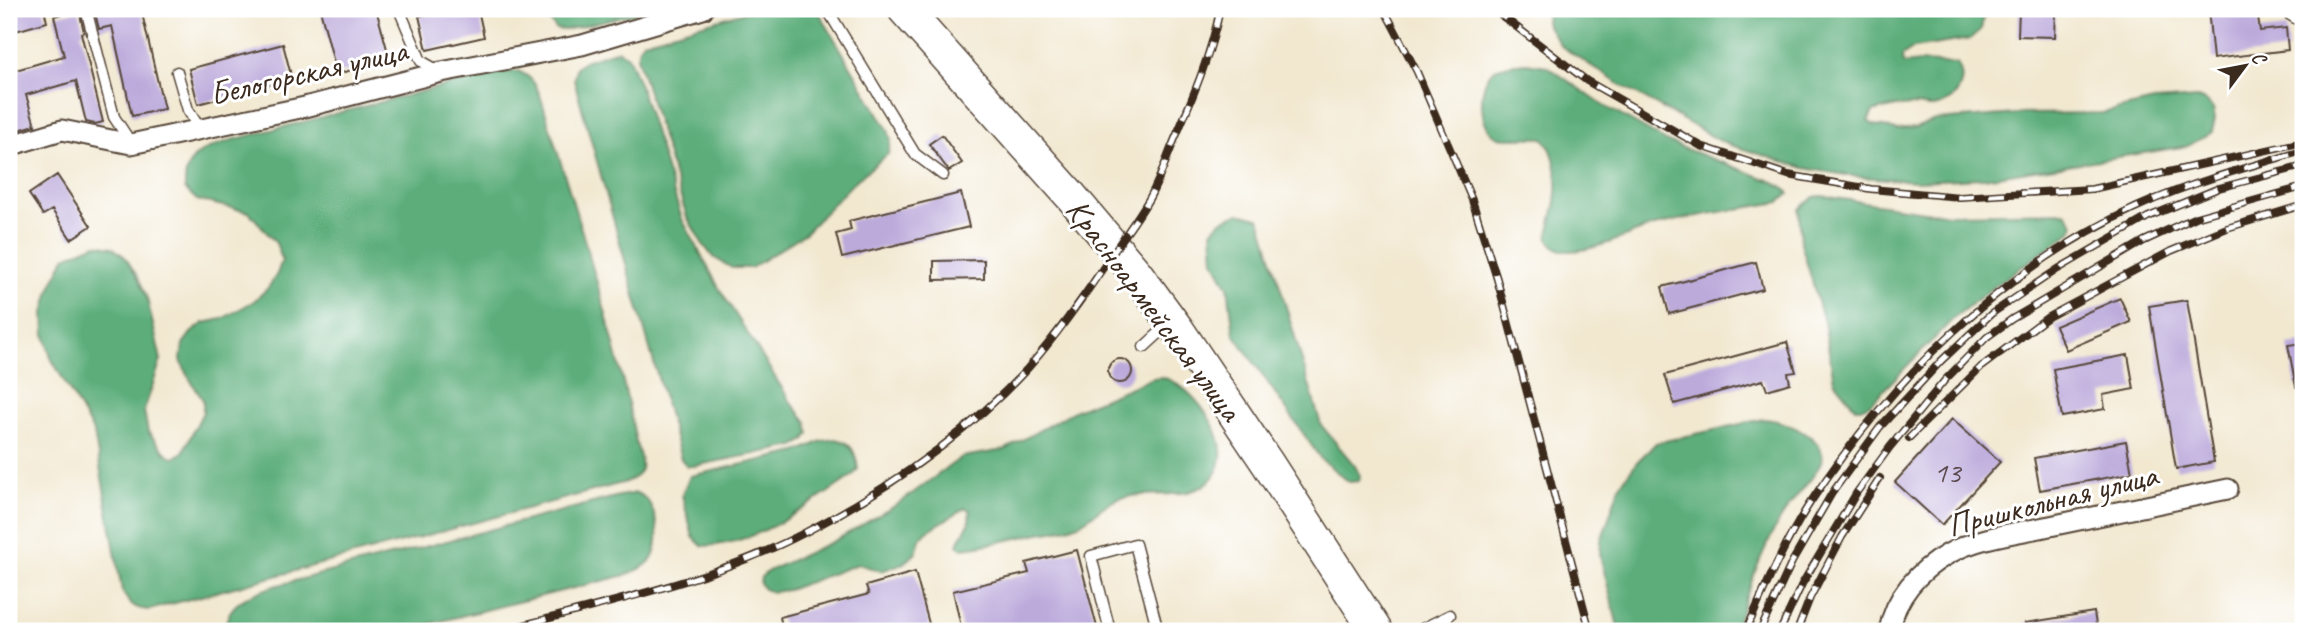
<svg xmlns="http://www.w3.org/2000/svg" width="2312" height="640" font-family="Caveat,sans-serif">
<rect width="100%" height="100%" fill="#fff"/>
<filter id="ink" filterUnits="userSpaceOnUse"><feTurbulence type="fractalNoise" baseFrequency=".0143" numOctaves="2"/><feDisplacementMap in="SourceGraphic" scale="14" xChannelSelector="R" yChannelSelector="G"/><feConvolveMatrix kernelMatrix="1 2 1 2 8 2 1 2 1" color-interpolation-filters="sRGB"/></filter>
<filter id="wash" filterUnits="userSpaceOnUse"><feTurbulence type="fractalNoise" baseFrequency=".00686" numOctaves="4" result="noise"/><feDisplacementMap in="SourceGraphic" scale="28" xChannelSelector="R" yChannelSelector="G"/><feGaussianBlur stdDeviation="1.57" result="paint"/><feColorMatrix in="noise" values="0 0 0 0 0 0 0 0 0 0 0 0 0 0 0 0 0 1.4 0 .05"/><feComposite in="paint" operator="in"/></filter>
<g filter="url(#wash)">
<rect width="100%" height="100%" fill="#f2e8d0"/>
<!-- forest -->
<path fill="#5cad7a" stroke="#4c6c4c" stroke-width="2" d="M541,9H653L565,30L556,29Z
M755,9H817L888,130L891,140L888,154L854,182L805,233L751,268H732L713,257L702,243L687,217L637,57L639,47L644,41Z
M1547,9H1985L1981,30L1970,39L1914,48L1902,56L1903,64L1921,62L1957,64C1969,83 1955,104 1933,107C1928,107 1922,106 1917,105C1901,105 1888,107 1873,112L1868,121L1874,125L1897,130L1915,128L1935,120L2017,114L2102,113L2154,101L2198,98L2207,102L2213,109L2215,119L2212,132L2188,146L1984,178L1917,181L1858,177L1804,168L1724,143L1619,84L1561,46L1546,23Z
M618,50L628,56L639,83L682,219L719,288L790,401L807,422L809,434L804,441L794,446L694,466H687L681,459L574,80L576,67L584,61Z
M1526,63L1547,66L1601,104L1670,143L1774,182L1785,188L1789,194L1780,202C1740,209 1697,214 1658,225C1629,233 1601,250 1570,251C1560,252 1554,247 1548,239C1549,225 1554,214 1556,201C1559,182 1557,152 1543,138C1532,137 1506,139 1499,137C1477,130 1477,81 1494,70C1503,64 1516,64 1526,63Z
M518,71C533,77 537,86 542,101C576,214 614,326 636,442C637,450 643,460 641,469C639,476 632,479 626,482L149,610C134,609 129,604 122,591L94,433L51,358L45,336L44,313L50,290L65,257L96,244L112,247L125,257L139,279L147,298L161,360L144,411L148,432L165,452L174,458L183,452L203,412V400L186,373L181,360L183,344L191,333L204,323L222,319L254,301L268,288L277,274L282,260L276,243L249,212L197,200L185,189C183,154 205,149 232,140L436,88L505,72Z
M1822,196L1945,214L2066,212L2074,223L2072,230L2066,236L2005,278L1956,316L1870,404L1863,407H1855L1834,381L1824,322L1801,243L1799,209L1814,197Z
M1239,213L1259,218L1262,225L1321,425L1355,466L1360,476L1359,481L1349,482L1321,459L1234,334L1228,287L1214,261L1212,231L1221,221Z
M1162,377C1184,384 1201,404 1212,423C1220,437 1225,453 1218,469C1199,509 1144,485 1111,502C1099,508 1089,520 1076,525C1065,530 1051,531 1039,533C1014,539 987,546 961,548L957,545L969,523L970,511L965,508L926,532L920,539L916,553L902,564L881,571L858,564L788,590L772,592L764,589L760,584L761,577L768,571L834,541L898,504L962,457L1004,450L1076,410L1153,378Z
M1763,419C1780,419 1822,435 1822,456C1822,471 1796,495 1787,509C1762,545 1749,590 1734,631H1619L1600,555L1601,541L1620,485L1637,462L1656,443Z
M835,439C852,442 856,453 858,469L852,476C808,506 757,545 702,546L693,537L682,495L690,476L797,452L822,441Z
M636,493C657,499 662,539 653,557C647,567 635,571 626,575L401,631H226C224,604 249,595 271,587L619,496Z"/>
<g id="blocks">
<!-- building -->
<path fill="#bcaadb" d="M27,9H44L47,22L9,33V14Z
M94,9H141L164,109L132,116L112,26L99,29Z
M320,9H376L390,60L337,74Z
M450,9H478L484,37L427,50L419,16Z
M2019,9H2056L2055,37L2018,36Z
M2208,9H2257L2260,31L2286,28L2288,50L2213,59Z
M79,10L84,32L81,33L103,122L95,124L86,122L76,81L26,95L35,125L9,133V72L64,56L54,16Z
M283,44L292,79L198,104L189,69Z
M942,135L962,163L949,171L929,144Z
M57,175L91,226L71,239L52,210L43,215L29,194Z
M961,193L969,227L842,258L836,234L851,230L849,221Z
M984,260V279L934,280V261Z
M1756,262L1763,289L1669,314L1662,287Z
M2120,298L2131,322L2066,350L2055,326Z
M2187,300L2214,462L2176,469L2149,306Z
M1787,342L1796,372L1788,373L1790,383L1767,390L1763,380L1674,404L1665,375Z
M2303,343V386L2296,387L2288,345Z
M2128,355L2134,389L2103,395L2105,409L2062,417L2053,369Z
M1108 371a12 12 0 1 1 24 0a12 12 0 1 1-24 0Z
M1952,419L2000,462L1942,525L1895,482Z
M2126,441L2132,473L2040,490L2034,458Z
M1077,550L1098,631H962L953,591L1029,573L1026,563Z
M915,572L931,631H783L780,617L869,594L866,586Z
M2094,612L2097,631H2026L2025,623Z"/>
</g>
</g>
<g filter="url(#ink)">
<use href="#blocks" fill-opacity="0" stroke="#564639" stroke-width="2"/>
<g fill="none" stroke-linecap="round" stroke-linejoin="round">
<defs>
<path id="service" d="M86,9L114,117L131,143
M399,9L421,61L437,70
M827,9L915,154L943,175
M2281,9L2303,23
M177,72L188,110L200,129
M1144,347L1168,325
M1110,631L1091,556L1135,544L1158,631
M1418,631L1450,615"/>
<path id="minor" d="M9,146L62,130L131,144L305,107L441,72L582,45L703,9
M1889,631C1895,597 1918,571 1948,554C1977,537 2017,533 2050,526C2110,514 2169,501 2228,489"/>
<path id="primary" d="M904,9L1071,196L1136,273L1178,330L1268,464L1376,631"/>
</defs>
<!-- service casing -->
<use href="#service" stroke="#564639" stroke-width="13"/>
<!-- minor casing -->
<use href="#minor" stroke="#564639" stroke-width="23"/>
<!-- primary casing -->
<use href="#primary" stroke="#564639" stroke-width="35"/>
<!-- service -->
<use href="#service" stroke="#fff" stroke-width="10"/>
<!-- minor -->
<use href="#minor" stroke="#fff" stroke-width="19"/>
<!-- primary -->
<use href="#primary" stroke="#fff" stroke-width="32"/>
<defs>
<path id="rail" d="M1384,9L1417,72L1472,200L1497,279L1590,631
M1493,9L1587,81L1701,146L1788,175L1871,189L1960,197L2092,189L2303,142
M1909,438L1981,367L2048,317L2171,251L2227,228L2303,205
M500,631C601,604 713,581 806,532C887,490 965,436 1027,369C1060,332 1088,291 1115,250C1127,232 1140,215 1150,197C1161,177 1168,154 1177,134C1194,94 1212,51 1220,9
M1746,631C1765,588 1784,543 1810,503C1890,381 2002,268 2137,207C2190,183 2247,167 2303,151
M1760,631L1792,562L1832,493L1880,427L1941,361L1991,314L2058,269L2148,217L2219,188L2303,166
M1780,631L1802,584L1857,492L1890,447L1945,380L1987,337L2012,319L2144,241L2196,217L2303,187
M1797,631L1810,598L1842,537L1880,478"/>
</defs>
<!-- rail casing -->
<use href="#rail" stroke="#3b2a1e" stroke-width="8"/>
<!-- rail -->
<use href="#rail" stroke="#fff" stroke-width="5" stroke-dasharray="16" stroke-linecap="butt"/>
</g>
</g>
<g text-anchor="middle" stroke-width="6" stroke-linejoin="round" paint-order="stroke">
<!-- number labels -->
<g font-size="30" fill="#5b4a4d">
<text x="1947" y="482">13</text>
</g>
<!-- street labels -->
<g font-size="33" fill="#3b2a1e" stroke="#fff">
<text transform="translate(308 71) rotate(-13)" y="12">Белогорская улица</text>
<text transform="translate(1155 309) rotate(53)" y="12">Красноармейская улица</text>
<text transform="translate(2052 499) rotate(-14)" y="12">Пришкольная улица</text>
</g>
</g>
<!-- margin -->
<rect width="2312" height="640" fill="none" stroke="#fff" stroke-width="35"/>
<!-- north arrow -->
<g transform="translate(2245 66) rotate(58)" stroke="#ffffff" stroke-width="5" paint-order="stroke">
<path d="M0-5L12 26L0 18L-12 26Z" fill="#3b2a1e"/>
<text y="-10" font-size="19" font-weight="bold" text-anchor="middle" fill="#3b2a1e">С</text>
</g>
</svg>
